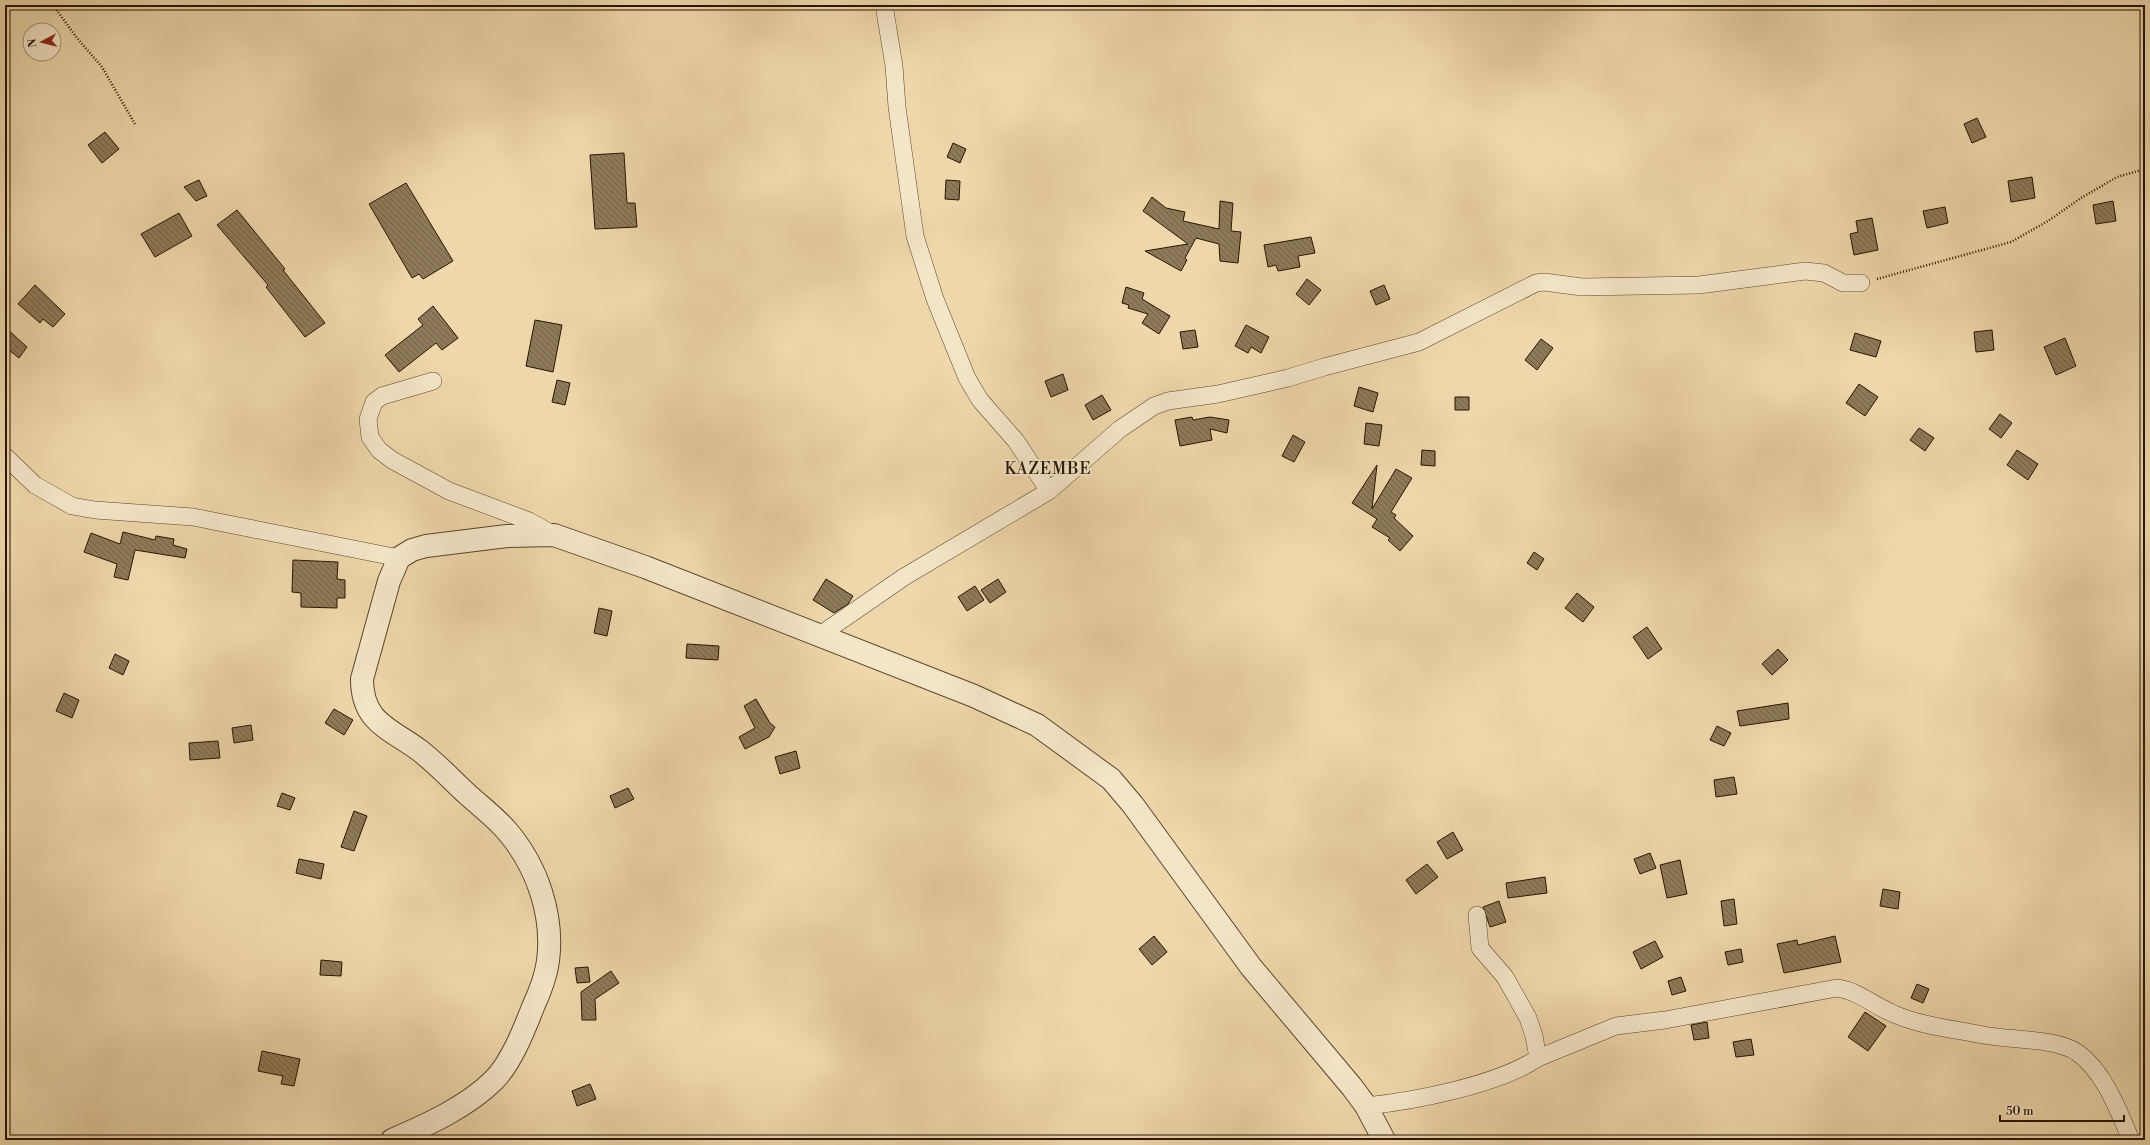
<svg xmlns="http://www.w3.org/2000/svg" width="2150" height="1145" font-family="'Libre Bodoni',serif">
<defs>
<pattern id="building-back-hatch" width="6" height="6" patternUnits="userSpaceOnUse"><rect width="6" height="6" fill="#8e7a58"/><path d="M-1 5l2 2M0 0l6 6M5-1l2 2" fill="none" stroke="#746346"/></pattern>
</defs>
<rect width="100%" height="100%" fill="#eed7aa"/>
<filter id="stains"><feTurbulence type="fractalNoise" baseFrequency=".005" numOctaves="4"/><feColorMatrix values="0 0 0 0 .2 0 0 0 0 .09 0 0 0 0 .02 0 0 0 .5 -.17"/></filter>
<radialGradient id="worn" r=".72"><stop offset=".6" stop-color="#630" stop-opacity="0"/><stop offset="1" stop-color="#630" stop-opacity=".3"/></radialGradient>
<!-- building -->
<path fill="url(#building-back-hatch)" stroke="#261500" d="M1977,118L1986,137L1972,143L1964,124Z
M105,132L119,149L102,163L88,145Z
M953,143L966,149L960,163L947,157Z
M624,153L627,203H635L637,227L595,229L590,155Z
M2032,177L2035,198L2011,202L2008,181Z
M199,180L207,196L196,201L184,187Z
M946,180L960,181L959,200L945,199Z
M406,183L453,261L423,279L419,274L412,278L369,204Z
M1152,197L1166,208L1185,212L1183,221L1219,229L1220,201L1233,203L1231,231L1241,232L1238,263L1220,261L1219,244L1196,238L1185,258L1187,260L1181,271L1145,251L1188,244L1143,211Z
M2113,201L2116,221L2096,224L2093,205Z
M1945,207L1948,223L1927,228L1923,211Z
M237,210L285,269L283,270L325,323L305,337L266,287L268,285L217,225Z
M179,213L192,236L155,257L141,234Z
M1872,218L1878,250L1854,255L1850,234L1858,232L1856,221Z
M1311,237L1315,253L1298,256L1300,267L1278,271L1276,265L1268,267L1264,245Z
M1307,279L1321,290L1309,305L1296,294Z
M35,285L65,314L53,327L43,319L40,323L18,304Z
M1384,285L1390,299L1376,305L1370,291Z
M1126,287L1144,293L1142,299L1170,316L1159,334L1142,323L1148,314L1128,308L1129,305L1122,303Z
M433,306L458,338L442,350L436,343L399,372L385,355L423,325L418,319Z
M535,320L562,325L553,372L526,366Z
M1246,325L1269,337L1261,353L1251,347L1248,353L1235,346Z
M5,327L27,347L19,358L5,347Z
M1195,330L1198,347L1183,349L1180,332Z
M1992,330L1994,350L1976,352L1974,332Z
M1855,333L1881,341L1876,357L1850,350Z
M2065,338L2076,366L2056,375L2044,347Z
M1541,339L1553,348L1537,370L1525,360Z
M1063,374L1068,390L1051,397L1045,381Z
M557,380L570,383L565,405L552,402Z
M1859,384L1878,397L1865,416L1846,403Z
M1359,387L1378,393L1373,412L1354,406Z
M1102,395L1111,410L1093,420L1085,405Z
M1455,397H1469V410H1455Z
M2000,414L2012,423L2001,438L1989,429Z
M1192,417L1193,420L1210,417L1229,420L1227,433L1210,429L1212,440L1180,446L1175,420Z
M1366,423L1382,425L1379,446L1364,444Z
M1919,428L1934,438L1925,451L1910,440Z
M1293,435L1305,442L1294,462L1282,456Z
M1422,450L1435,451V466L1421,465Z
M2017,450L2038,464L2028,480L2007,465Z
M1377,465L1372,509L1396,469L1412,478L1391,512L1396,515L1394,518L1413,536L1400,551L1388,540L1390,538L1372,527L1377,519L1352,503Z
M123,532L155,540L156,536L174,539L173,545L187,549L185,558L135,550L128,580L114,577L117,564L84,552L91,533L120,544Z
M1534,552L1544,559L1537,570L1527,563Z
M293,560L338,562L337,579L345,580V598H337V608L301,607V593L292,592Z
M826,579L853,596L848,604L834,613L813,600Z
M998,579L1006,592L990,603L981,590Z
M975,586L984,600L967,611L958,597Z
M1577,593L1594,607L1583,622L1565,608Z
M599,608L612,611L607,636L594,633Z
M1647,627L1662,649L1648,659L1633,637Z
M687,644L719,646L718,660L686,658Z
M1778,649L1788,660L1772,675L1762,664Z
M115,654L129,661L123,675L109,668Z
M64,693L79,700L72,718L56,711Z
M756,699L770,723L775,727L769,737L745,749L739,737L755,728L744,706Z
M1788,703L1789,719L1740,726L1737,711Z
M334,709L353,720L344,735L325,723Z
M251,725L253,740L234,743L232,728Z
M1717,726L1731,733L1724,746L1710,740Z
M218,741L220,758L190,760L189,743Z
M796,751L800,768L780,774L775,757Z
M1734,777L1737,794L1716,797L1714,780Z
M628,788L634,799L615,808L610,796Z
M282,793L295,798L290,810L277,806Z
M354,811L367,816L354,851L341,847Z
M1453,832L1463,850L1447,859L1437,842Z
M1650,853L1656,868L1640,874L1634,859Z
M299,859L324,864L321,879L296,873Z
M1680,860L1687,894L1667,898L1660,865Z
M1427,864L1438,877L1416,894L1406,880Z
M1545,877L1547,893L1508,898L1506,883Z
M1883,889L1900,892L1898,909L1880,906Z
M1734,899L1737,924L1724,926L1721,901Z
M1499,901L1506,922L1490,927L1483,907Z
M1154,936L1167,952L1152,965L1139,949Z
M1835,936L1841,962L1784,973L1777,944L1797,940L1798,945Z
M1655,941L1663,957L1641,969L1633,952Z
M1741,949L1743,962L1728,965L1725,952Z
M321,960L342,962L341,976L320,975Z
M588,967L590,982L577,983L575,968Z
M611,971L619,983L595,999L596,1020H582L581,992Z
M1681,977L1686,991L1672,995L1668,981Z
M1917,984L1929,989L1923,1003L1911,998Z
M1865,1012L1886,1026L1868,1051L1848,1037Z
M1707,1022L1709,1038L1694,1040L1691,1025Z
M1751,1039L1754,1055L1736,1057L1733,1042Z
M262,1051L300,1059L294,1086L281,1084L283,1076L258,1071Z
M590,1084L596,1099L577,1106L572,1091Z"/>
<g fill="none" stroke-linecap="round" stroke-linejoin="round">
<defs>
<path id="minor" d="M884,5L894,66L897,107L915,236L935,299L967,378L980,400L1016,441L1049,491
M433,381L382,396L374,402L368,419L370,437L379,450L392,460L449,491L529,521L554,535
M5,456L35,485L72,506L95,510L193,517L399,558
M820,635L904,577L1049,491L1120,429L1154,406L1168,401L1218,394L1288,378L1324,367L1419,342L1536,283L1544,282L1582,287L1699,285L1805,271L1824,273L1843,283H1861
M1538,1058L1616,1026L1665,1020L1837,988C1859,991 1874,1006 1894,1014C1921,1026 1954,1029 1983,1035C2008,1040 2058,1038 2078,1053C2105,1073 2118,1110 2131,1140
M1366,1106C1414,1101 1498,1085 1538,1058L1534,1036L1528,1018L1505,977L1480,948L1477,915"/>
<path id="tertiary" d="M392,1140C427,1125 467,1107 494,1080C511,1063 524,1030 533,1007C539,994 546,976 548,961C554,915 537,866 507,831C495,817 480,806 466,793C451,779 436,763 419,750C389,728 362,722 362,679L389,581L399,558L412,550L426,546L507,536L554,535L645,567L974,696L1037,725L1111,779L1133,805L1251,967L1352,1087L1366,1106L1384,1140"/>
</defs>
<!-- minor casing -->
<use href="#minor" stroke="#58462a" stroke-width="18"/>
<!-- tertiary casing -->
<use href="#tertiary" stroke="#58462a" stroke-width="24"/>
<!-- path -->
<path stroke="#261500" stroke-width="2.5" stroke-dasharray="1 2" stroke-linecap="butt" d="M53,5L77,38L102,67L135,124
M1877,279L2011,242L2048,221L2081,198L2117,177L2145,169"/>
<!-- minor -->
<use href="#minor" stroke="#f4e5c8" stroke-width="17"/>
<!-- tertiary -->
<use href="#tertiary" stroke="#f4e5c8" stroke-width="22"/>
</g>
<g text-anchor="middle" stroke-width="3.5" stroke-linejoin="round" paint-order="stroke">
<!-- quarter labels -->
<g font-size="16" letter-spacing="1" fill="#261500" stroke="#f4e5c8">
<text x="1048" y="474">KAZEMBE</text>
</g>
</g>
<!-- margin -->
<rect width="2150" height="1145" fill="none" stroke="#eed7aa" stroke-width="20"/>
<rect x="6" y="6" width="2138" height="1133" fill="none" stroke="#261500" stroke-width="2"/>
<rect x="10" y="10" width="2130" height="1125" fill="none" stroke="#261500"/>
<!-- north arrow -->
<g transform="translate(42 42) rotate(263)"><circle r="19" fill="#f4e5c8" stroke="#a29278"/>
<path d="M0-3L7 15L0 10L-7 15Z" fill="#8f2418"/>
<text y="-6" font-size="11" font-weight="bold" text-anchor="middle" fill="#261500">N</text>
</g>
<!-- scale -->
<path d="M2000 1115v6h124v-6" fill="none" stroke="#261500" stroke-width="2"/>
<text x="2006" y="1115" font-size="12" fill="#261500" stroke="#f4e5c8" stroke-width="3" paint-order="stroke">50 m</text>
<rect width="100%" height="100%" filter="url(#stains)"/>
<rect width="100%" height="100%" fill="url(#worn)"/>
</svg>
